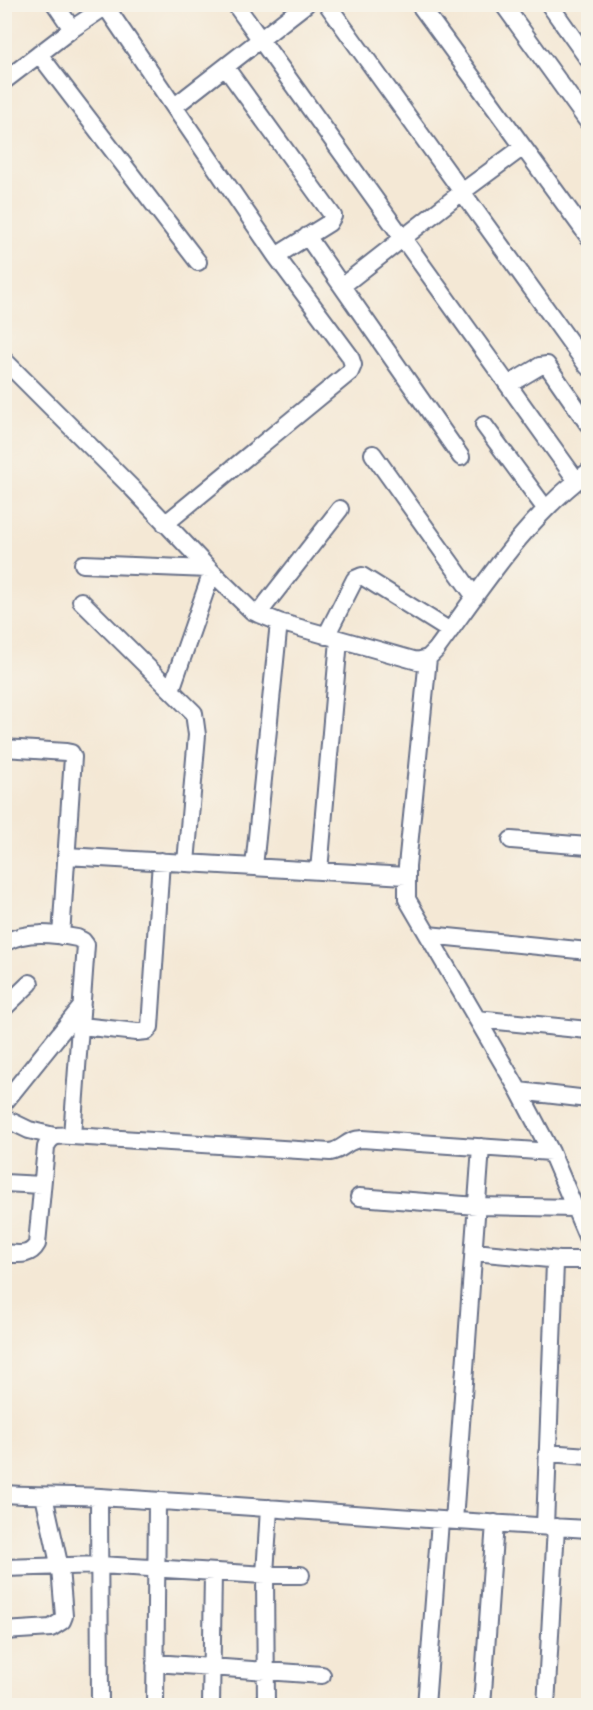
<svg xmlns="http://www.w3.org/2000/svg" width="593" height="1710" font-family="'Shantell Sans',sans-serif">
<rect width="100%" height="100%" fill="#f7f3e8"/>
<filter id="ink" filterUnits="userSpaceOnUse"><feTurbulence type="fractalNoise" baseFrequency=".0167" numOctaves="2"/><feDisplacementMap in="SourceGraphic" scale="12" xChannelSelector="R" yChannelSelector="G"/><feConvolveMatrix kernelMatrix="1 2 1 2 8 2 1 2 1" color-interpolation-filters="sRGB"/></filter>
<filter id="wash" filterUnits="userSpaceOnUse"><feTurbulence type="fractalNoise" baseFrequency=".008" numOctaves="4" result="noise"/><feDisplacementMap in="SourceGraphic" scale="24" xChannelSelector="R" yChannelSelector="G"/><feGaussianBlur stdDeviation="1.35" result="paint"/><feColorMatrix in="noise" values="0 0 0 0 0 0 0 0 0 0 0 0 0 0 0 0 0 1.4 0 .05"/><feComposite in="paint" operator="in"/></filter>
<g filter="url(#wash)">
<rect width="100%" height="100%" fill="#f4e8d5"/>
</g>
<g filter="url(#ink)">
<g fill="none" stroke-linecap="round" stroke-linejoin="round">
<defs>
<path id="minor" d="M55,4L72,29
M235,4L577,481
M327,4L588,367
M419,4L588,236
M503,4L588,122
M549,4L588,59
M106,7L276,256L350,356L353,365L350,372L165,524
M39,54L198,262
M226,68L333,216L329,223L276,256
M4,81L72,29L109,4
M175,106L306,4
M307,236L461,457
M342,286L462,192L523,147
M4,360L133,489L212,572L252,611L279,622L417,661L428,658L436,650C483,586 525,519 588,472
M508,385L540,366L547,365L588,424
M484,425L545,508
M373,454L475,597
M83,564L209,569
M81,601L194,713L197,735L186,863
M258,614L340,509
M326,636L355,579L362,576L450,631
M428,658L407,866V899L519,1091L551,1152L588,1239
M171,690L212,572
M4,748L66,752L71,753L73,757L61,936
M511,840L588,846
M66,856L406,876
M254,867L279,622
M319,871L339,640
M428,935L588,951
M4,943C26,930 54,934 77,938L83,941L86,945L72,1136
M4,1008L30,983
M477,1019L588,1030
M81,1026L137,1032L147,1031L150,1027L161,861
M519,1091L588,1099
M4,1103L82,1006
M4,1118L29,1130L54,1136
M4,1183L42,1185
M359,1197L477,1206L574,1208
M474,1252L560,1260
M4,1253C18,1254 30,1257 37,1244L46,1147C51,1134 59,1135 72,1136L330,1152C344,1150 347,1139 362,1139L551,1152
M547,1453L588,1456
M4,1494C36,1496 68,1495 100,1497C263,1507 425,1520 588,1529
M99,1497L100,1706
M454,1521L481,1147
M545,1526L555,1263L560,1260H588
M4,1568L100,1565L265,1575H301
M4,1631L51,1628L62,1621L64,1616L60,1568L44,1496
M155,1663L322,1675
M155,1706L157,1503
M211,1706L213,1572
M266,1706L265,1575L269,1508
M426,1706L440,1521
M482,1706L495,1523
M546,1706L556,1527"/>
</defs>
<!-- minor casing -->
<use href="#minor" stroke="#677088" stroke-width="20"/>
<!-- minor -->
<use href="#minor" stroke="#fff" stroke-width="16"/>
</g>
</g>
<!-- margin -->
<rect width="593" height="1710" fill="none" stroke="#f7f3e8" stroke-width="24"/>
</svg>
